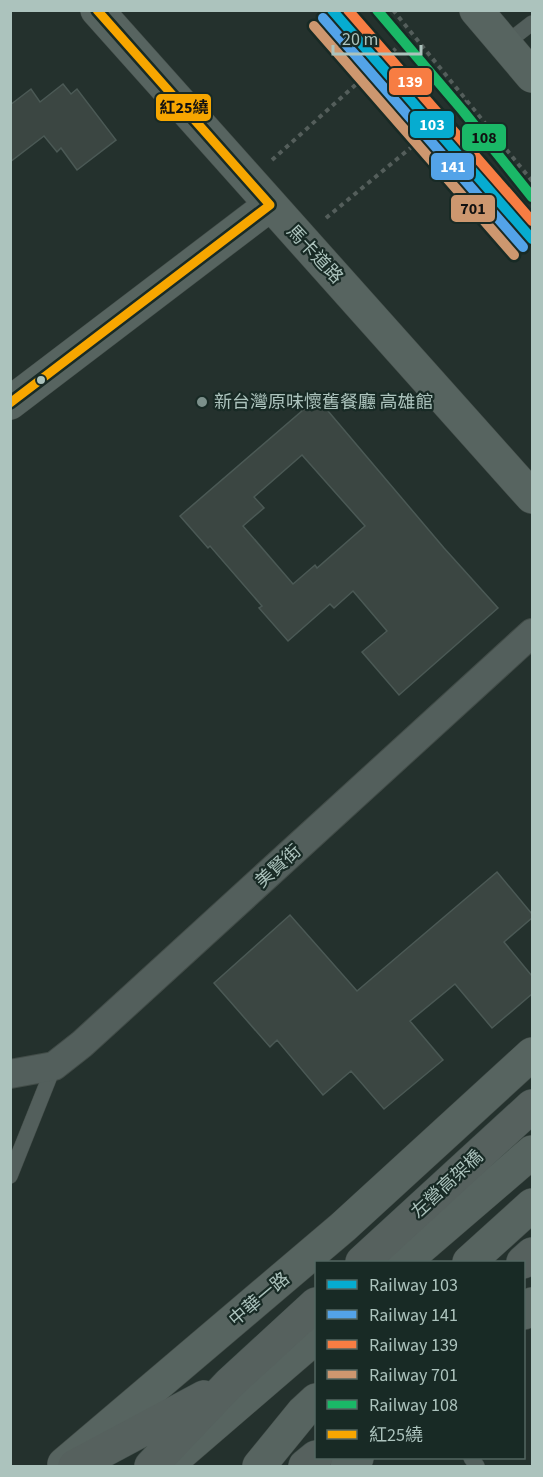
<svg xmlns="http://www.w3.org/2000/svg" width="543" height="1477" font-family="'Source Sans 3','Noto Sans TC',sans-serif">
<rect width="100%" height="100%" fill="#24312d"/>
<!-- building -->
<path fill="#3b4642" stroke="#4b5955" stroke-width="1.5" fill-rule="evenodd" d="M63,84L71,94L77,89L116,140L77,170L61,148L57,152L44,136L10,162V105L31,89L40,102Z
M317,398L444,548L498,608L399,695L362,652L387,631L353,591L334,608L330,604L288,641L259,608L262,606L210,546L208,548L180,516ZM302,455L365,526L317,568L315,565L293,584L243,526L264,508L254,497Z
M497,872L532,914V918L504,942L532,976V994L492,1028L455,984L410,1021L443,1060L384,1109L351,1071L323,1095L277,1040L270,1047L214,983L290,915L357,991Z"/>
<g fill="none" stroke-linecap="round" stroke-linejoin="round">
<defs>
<path id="lane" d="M505,44L532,23
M10,1176L54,1066
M471,1458L477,1466"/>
<path id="street" d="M10,1074L54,1066L82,1044L532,633"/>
<path id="secondary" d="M97,10L532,497
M476,10L532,76
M10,403L270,205
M404,1262L532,1152
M469,1262L532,1205
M524,1313L532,1304
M172,1461L316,1337
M64,1464L343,1227L532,1054
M259,1466L303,1412L316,1400
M347,1466L357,1458"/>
<path id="primary" d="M362,1262L532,1106
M523,1262L532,1254
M75,1466L204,1397
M151,1466L229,1384L316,1304
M305,1466L316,1457"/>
</defs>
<!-- lane casing -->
<use href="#lane" stroke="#424c48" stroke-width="16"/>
<!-- street casing -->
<use href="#street" stroke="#424c48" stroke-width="30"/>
<!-- secondary casing -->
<use href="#secondary" stroke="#424c48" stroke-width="34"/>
<!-- primary casing -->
<use href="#primary" stroke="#414e4a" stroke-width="34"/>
<!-- path -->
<path stroke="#545e5b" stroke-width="4" stroke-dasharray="4.5 4.5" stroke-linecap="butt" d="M393,10L532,181
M272,160L412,34
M326,218L467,101"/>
<!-- lane -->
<use href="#lane" stroke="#535f5c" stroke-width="15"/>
<!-- street -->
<use href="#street" stroke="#535f5c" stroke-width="28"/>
<!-- secondary -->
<use href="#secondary" stroke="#576460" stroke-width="33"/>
<!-- primary -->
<use href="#primary" stroke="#56615e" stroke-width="33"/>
<defs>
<path id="bus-1" d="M97,10L270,205
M10,403L270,205"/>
</defs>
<!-- bus-1 casing -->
<use href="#bus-1" stroke="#182a25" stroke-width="14"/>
<!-- bus-1 -->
<use href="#bus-1" stroke="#f7a600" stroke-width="9"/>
<defs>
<path id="rail-1" d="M332,10L532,239"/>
<path id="rail-2" d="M323,18L523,247"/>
<path id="rail-3" d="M348,10L532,221"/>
<path id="rail-4" d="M314,26L514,255"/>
<path id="rail-5" d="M377,10L463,111L532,197"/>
</defs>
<!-- rail-1 casing -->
<use href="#rail-1" stroke="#182a25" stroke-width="15"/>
<!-- rail-2 casing -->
<use href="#rail-2" stroke="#182a25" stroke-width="15"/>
<!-- rail-3 casing -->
<use href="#rail-3" stroke="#182a25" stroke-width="15"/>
<!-- rail-4 casing -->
<use href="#rail-4" stroke="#182a25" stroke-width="15"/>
<!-- rail-5 casing -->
<use href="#rail-5" stroke="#182a25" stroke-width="15"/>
<!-- rail-1 -->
<use href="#rail-1" stroke="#06acd0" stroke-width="10"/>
<!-- rail-2 -->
<use href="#rail-2" stroke="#53a3e8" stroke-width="10"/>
<!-- rail-3 -->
<use href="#rail-3" stroke="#f77d43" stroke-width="10"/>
<!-- rail-4 -->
<use href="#rail-4" stroke="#cd976f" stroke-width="10"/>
<!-- rail-5 -->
<use href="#rail-5" stroke="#1ab867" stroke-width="10"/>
</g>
<!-- markers -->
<circle fill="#acc3bd" stroke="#182a25" stroke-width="2" cx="41" cy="380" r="5"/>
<circle fill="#7c908b" stroke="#182a25" stroke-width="2" cx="202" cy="402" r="6"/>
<g text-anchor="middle" stroke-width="4.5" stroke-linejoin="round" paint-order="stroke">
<!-- street labels -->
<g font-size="18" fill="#acc3bd" stroke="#182a25">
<text transform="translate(315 254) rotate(47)" y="6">馬卡道路</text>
<text transform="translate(278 866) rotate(-42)" y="6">美賢街</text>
<text transform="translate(447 1184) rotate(-43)" y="6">左營高架橋</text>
<text transform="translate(259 1299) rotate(-40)" y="6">中華一路</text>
</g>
<!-- poi labels -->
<g font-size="18" fill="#acc3bd" stroke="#182a25" text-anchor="start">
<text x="214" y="408">新台灣原味懷舊餐廳 高雄館</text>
</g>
</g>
<g stroke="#182a25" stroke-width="2">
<rect x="388" y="67" width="45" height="29" rx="6" fill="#f77d43"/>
<rect x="155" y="93" width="57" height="29" rx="6" fill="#f7a600"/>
<rect x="409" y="110" width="46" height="29" rx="6" fill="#06acd0"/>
<rect x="461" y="123" width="46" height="29" rx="6" fill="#1ab867"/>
<rect x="430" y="152" width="45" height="29" rx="6" fill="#53a3e8"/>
<rect x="450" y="194" width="46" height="29" rx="6" fill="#cd976f"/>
</g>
<g font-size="16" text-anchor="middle" font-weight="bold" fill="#fff">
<text x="410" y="87">139</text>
<text x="432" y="130">103</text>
<text x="453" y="172">141</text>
</g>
<g font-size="16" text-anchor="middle" font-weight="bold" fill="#111">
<text x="184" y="113">紅25繞</text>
<text x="484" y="143">108</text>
<text x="473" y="214">701</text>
</g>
<!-- border -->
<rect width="543" height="1477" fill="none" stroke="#acc3bd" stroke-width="24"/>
<!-- legend -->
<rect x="315" y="1261" width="210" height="198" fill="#182a25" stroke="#536762" stroke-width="1.5"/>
<rect x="327" y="1280" width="30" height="9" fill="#06acd0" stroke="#536762" stroke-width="1.5"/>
<text x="369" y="1291" font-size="18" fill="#acc3bd">Railway 103</text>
<rect x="327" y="1310" width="30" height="9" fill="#53a3e8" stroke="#536762" stroke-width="1.5"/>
<text x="369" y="1321" font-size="18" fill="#acc3bd">Railway 141</text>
<rect x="327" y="1340" width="30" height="9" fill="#f77d43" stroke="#536762" stroke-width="1.5"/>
<text x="369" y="1351" font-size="18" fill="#acc3bd">Railway 139</text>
<rect x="327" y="1370" width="30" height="9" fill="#cd976f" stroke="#536762" stroke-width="1.5"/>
<text x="369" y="1381" font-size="18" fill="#acc3bd">Railway 701</text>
<rect x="327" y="1400" width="30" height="9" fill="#1ab867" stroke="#536762" stroke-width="1.5"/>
<text x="369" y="1411" font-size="18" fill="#acc3bd">Railway 108</text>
<rect x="327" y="1430" width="30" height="9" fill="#f7a600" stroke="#536762" stroke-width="1.5"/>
<text x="369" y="1441" font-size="18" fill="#acc3bd">紅25繞</text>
<!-- scale -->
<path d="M333 45v9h88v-9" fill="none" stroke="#acc3bd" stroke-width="3"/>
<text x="342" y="45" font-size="18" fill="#acc3bd" stroke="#182a25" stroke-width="4.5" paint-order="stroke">20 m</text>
</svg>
